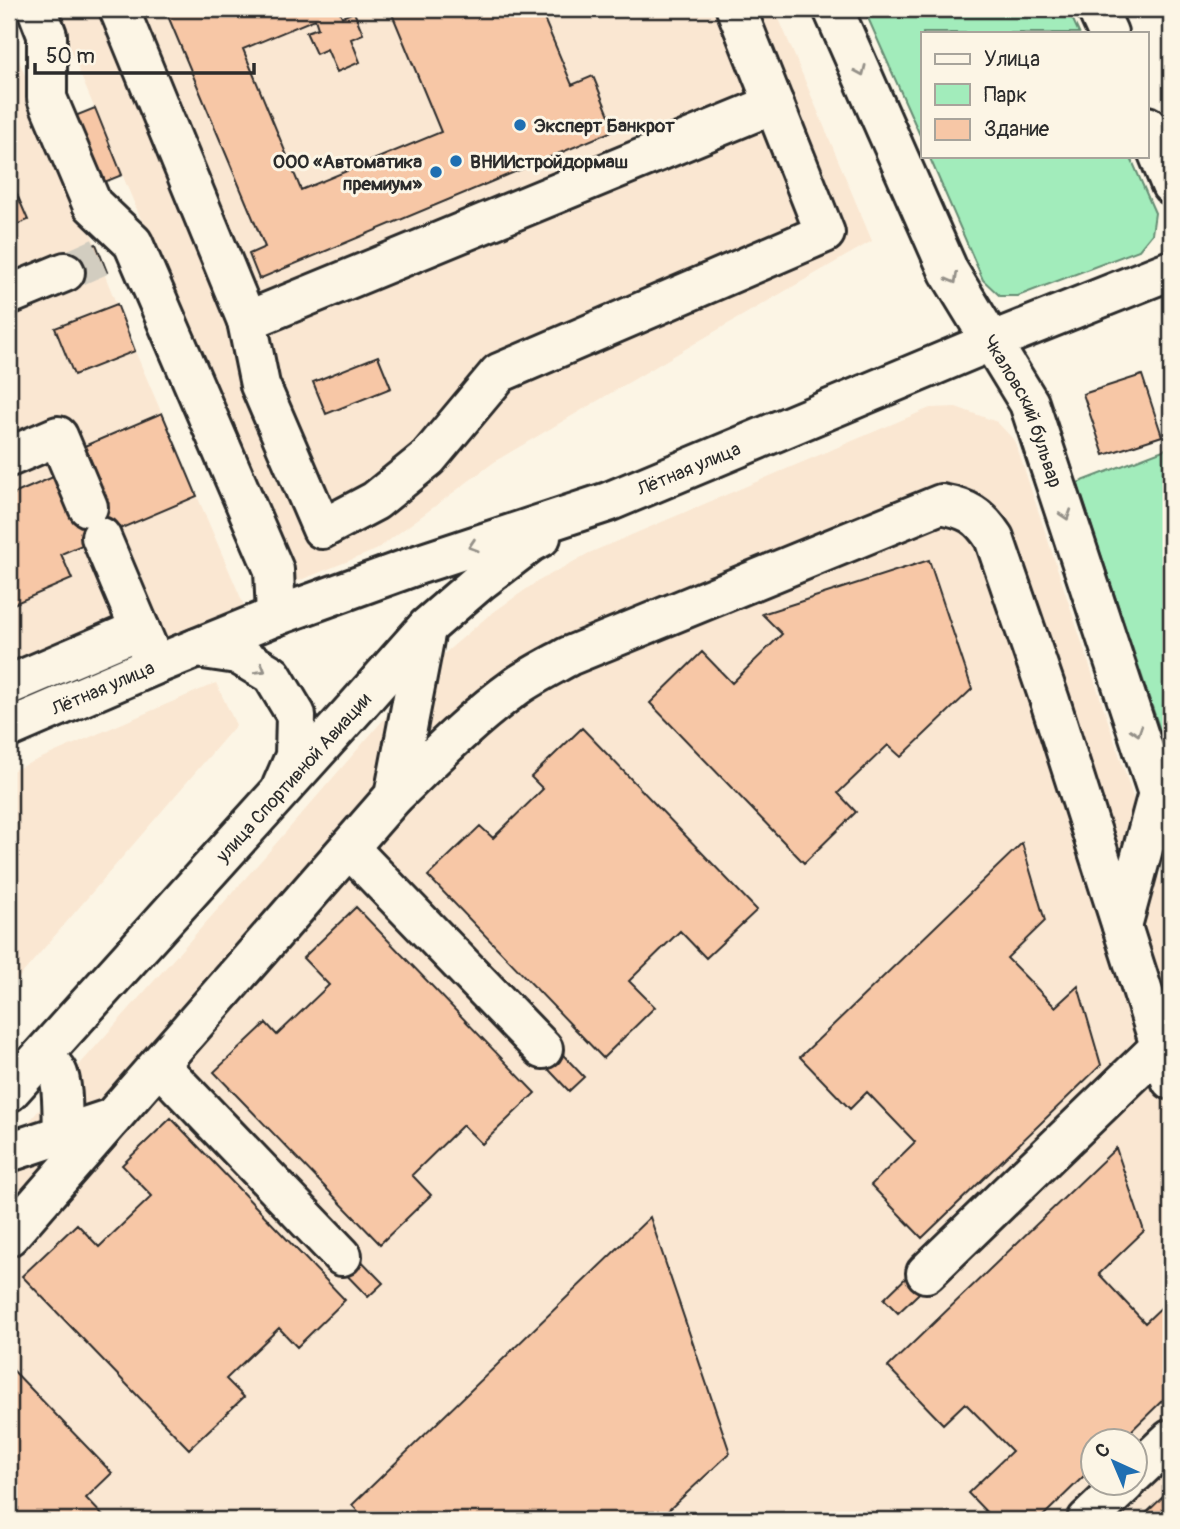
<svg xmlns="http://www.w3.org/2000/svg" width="1180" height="1529" font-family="Pangolin,sans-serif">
<rect width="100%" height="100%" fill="#fcf5e5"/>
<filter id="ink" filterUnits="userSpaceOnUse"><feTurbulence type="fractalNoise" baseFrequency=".0143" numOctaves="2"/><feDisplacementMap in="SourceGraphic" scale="14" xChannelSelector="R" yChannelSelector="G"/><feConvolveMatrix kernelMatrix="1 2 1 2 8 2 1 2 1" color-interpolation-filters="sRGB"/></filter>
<g filter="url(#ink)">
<!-- built -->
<path fill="#fae7d2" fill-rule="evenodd" d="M53,9H775L872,241L721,328L497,460L376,550L293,583Z
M9,37L107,272L104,273L135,351L246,610L9,710Z
M956,407L997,422L1015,441L1171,911V1520H9V1144L266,855L384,719L438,659L488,616L535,583L589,553L930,408ZM1092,1442H1134V1484H1092Z
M216,683L236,725L9,989V772Z"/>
<!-- green -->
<path fill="#a2ecbb" stroke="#668c73" stroke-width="2" d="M864,9H1068L1079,33H923V142Z
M929,156H1130L1155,213L1152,234L1139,250L1018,296H1000L983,280Z
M1171,447V763L1077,483Z"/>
<!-- building -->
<path fill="#f7c7a6" stroke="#2b2b2b" stroke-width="2" d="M165,9H339L342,17L354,12L363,34L351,39L360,62L337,72L327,49L316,54L306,32L318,28L315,19L243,49L301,190L441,132L390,9H540L572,85L593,76L615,130L259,279L249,254L265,247Z
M95,108L122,175L92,187L65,120Z
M9,176L28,220L9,228Z
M96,244L107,272L71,286L60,258Z
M117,304L135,351L74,375L55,328Z
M378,356L391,388L326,414L313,382Z
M1142,375L1162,436L1104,455L1083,394Z
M162,413L197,496L89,542L76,512L75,450Z
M60,474L89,542L61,554L72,579L9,606V496Z
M929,560L972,689L901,757L888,745L838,793L856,812L804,863L650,703L702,652L732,683L782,634L762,614Z
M582,728L757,910L706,958L680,931L629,981L655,1007L603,1058L428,876L480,826L493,838L543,789L531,777Z
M1022,843L1045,921L1007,958L1055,1007L1078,986L1101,1065L922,1238L871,1185L915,1142L867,1092L850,1109L800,1057Z
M356,907L535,1093L482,1144L463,1125L412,1175L431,1195L380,1244L214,1072L266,1023L277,1035L329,985L303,958Z
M551,1042L584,1077L569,1091L536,1056Z
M171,1118L345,1300L297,1347L279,1328L226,1379L244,1397L189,1449L22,1276L77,1224L99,1247L152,1196L122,1165Z
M1116,1148L1144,1231L1099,1274L1145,1323L1171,1298V1392L1120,1442H1092V1468L1039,1520H994L968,1493L1012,1451L965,1403L943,1424L888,1367Z
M650,1217L730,1453L658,1520H366L352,1505Z
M350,1249L383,1283L368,1297L335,1263Z
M919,1265L933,1280L898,1313L884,1299Z
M9,1366L112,1473L86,1498L107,1520H9Z
M1171,1489V1520H1139Z"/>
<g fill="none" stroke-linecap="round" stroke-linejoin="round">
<!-- minor-tunnel -->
<path stroke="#d2cdc0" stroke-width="38" stroke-dasharray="38 19" stroke-linecap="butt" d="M65,272L101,256"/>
<defs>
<g id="minor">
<path d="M37,9L47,35V98L92,204L133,243L274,570L276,616"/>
<path d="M119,9L247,321L260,385L322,529L375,501L428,458L499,373L825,233L736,9"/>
<path id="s1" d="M833,9L949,272L1029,403L1171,833"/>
<path d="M1097,9L1108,33"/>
<path d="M1147,126L1171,185"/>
<path d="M9,295L65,272"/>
<path d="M247,321L774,104"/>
<path d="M9,457L58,436L88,507"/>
<path d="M101,537L150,653"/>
<path d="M197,648L237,654L272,675L296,715L295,756L282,786"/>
<path d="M9,685L140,629"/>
<path id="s2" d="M9,728L155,665L276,616L420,564L608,502L990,342L1171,270"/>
<path d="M394,796C433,758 472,718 517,686C533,675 551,666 569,656L941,504C968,509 979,515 994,538L1050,701L1171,1080"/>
<path d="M349,848L543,1049"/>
<path d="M1122,926L1158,793"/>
<path d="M42,1056C47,1061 54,1066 57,1072C64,1085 62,1119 63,1134"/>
<path d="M159,1065L342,1256"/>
<path id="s3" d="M9,1092L359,704L427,627L479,582L530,543L541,537"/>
<path d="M9,1152L112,1118L394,796L426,629"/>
<path d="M9,1236L112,1118"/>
<path d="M926,1273L1160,1047"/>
<path d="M1134,1474L1171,1439"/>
<path d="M1087,1520L1125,1484"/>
</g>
</defs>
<!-- minor casing -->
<use href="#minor" stroke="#2b2b2b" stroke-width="44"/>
<!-- minor -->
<use href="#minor" stroke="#fcf5e5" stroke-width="38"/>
</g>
<!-- one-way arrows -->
<defs><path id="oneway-chevron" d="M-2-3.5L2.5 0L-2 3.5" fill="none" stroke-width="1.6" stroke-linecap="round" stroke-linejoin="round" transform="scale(1.75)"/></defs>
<g stroke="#949088">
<use href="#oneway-chevron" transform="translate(861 71) rotate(66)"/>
<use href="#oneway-chevron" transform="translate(953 279) rotate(61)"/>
<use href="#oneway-chevron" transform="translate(1066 515) rotate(72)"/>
<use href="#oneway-chevron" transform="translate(473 546) rotate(162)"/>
<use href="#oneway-chevron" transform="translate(261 669) rotate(31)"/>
<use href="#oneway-chevron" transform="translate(1137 731) rotate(72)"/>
</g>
</g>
<!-- markers -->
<g fill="#1f6fb2" stroke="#fcf5e5" stroke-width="2.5">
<circle cx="520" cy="125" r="7"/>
<circle cx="456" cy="161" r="7"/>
<circle cx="436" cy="172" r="7"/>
</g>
<g text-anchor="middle" stroke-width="6" stroke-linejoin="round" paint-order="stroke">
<!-- poi labels -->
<g font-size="19" font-weight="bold" fill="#2b2b2b" stroke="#fcf5e5" text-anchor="start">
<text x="534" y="132">Эксперт Банкрот</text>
<text x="422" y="168" text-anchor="end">ООО «Автоматика<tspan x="422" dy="22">премиум»</tspan></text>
<text x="470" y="168">ВНИИстройдормаш</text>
</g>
<!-- street labels -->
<g font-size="19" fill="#2b2b2b" stroke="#fcf5e5">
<text dy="7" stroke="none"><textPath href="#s1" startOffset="446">Чкаловский бульвар</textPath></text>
<text dy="7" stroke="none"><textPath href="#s2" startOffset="728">Лётная улица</textPath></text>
<text dy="7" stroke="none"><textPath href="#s2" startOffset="102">Лётная улица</textPath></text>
<text dy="7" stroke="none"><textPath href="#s3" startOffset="424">улица Спортивной Авиации</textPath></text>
</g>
</g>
<!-- margin -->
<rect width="1180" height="1529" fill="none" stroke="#fcf5e5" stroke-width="35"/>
<rect x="18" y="18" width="1145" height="1494" fill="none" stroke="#2b2b2b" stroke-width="2.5" filter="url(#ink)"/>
<!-- legend -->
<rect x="921" y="32" width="228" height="126" fill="#fcf5e5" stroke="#a8a49b" stroke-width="2"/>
<rect x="935" y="54" width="35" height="10" fill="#fcf5e5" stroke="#a8a49b" stroke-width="2"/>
<text x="984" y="66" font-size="21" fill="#2b2b2b">Улица</text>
<rect x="935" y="84" width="35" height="21" fill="#a2ecbb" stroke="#a8a49b" stroke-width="2"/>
<text x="984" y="102" font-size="21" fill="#2b2b2b">Парк</text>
<rect x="935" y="119" width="35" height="21" fill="#f7c7a6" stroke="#a8a49b" stroke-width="2"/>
<text x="984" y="136" font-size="21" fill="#2b2b2b">Здание</text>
<!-- north arrow -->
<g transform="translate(1114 1462) rotate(316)"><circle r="33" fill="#fcf5e5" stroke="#a8a49b" stroke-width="2"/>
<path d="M0-5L12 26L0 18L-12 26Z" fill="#1f6fb2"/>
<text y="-10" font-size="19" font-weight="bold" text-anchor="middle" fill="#2b2b2b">С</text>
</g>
<!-- scale -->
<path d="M35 63v10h219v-10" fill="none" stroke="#2b2b2b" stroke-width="3.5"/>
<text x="46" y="63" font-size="21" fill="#2b2b2b" stroke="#fcf5e5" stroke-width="5" paint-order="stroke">50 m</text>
</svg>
